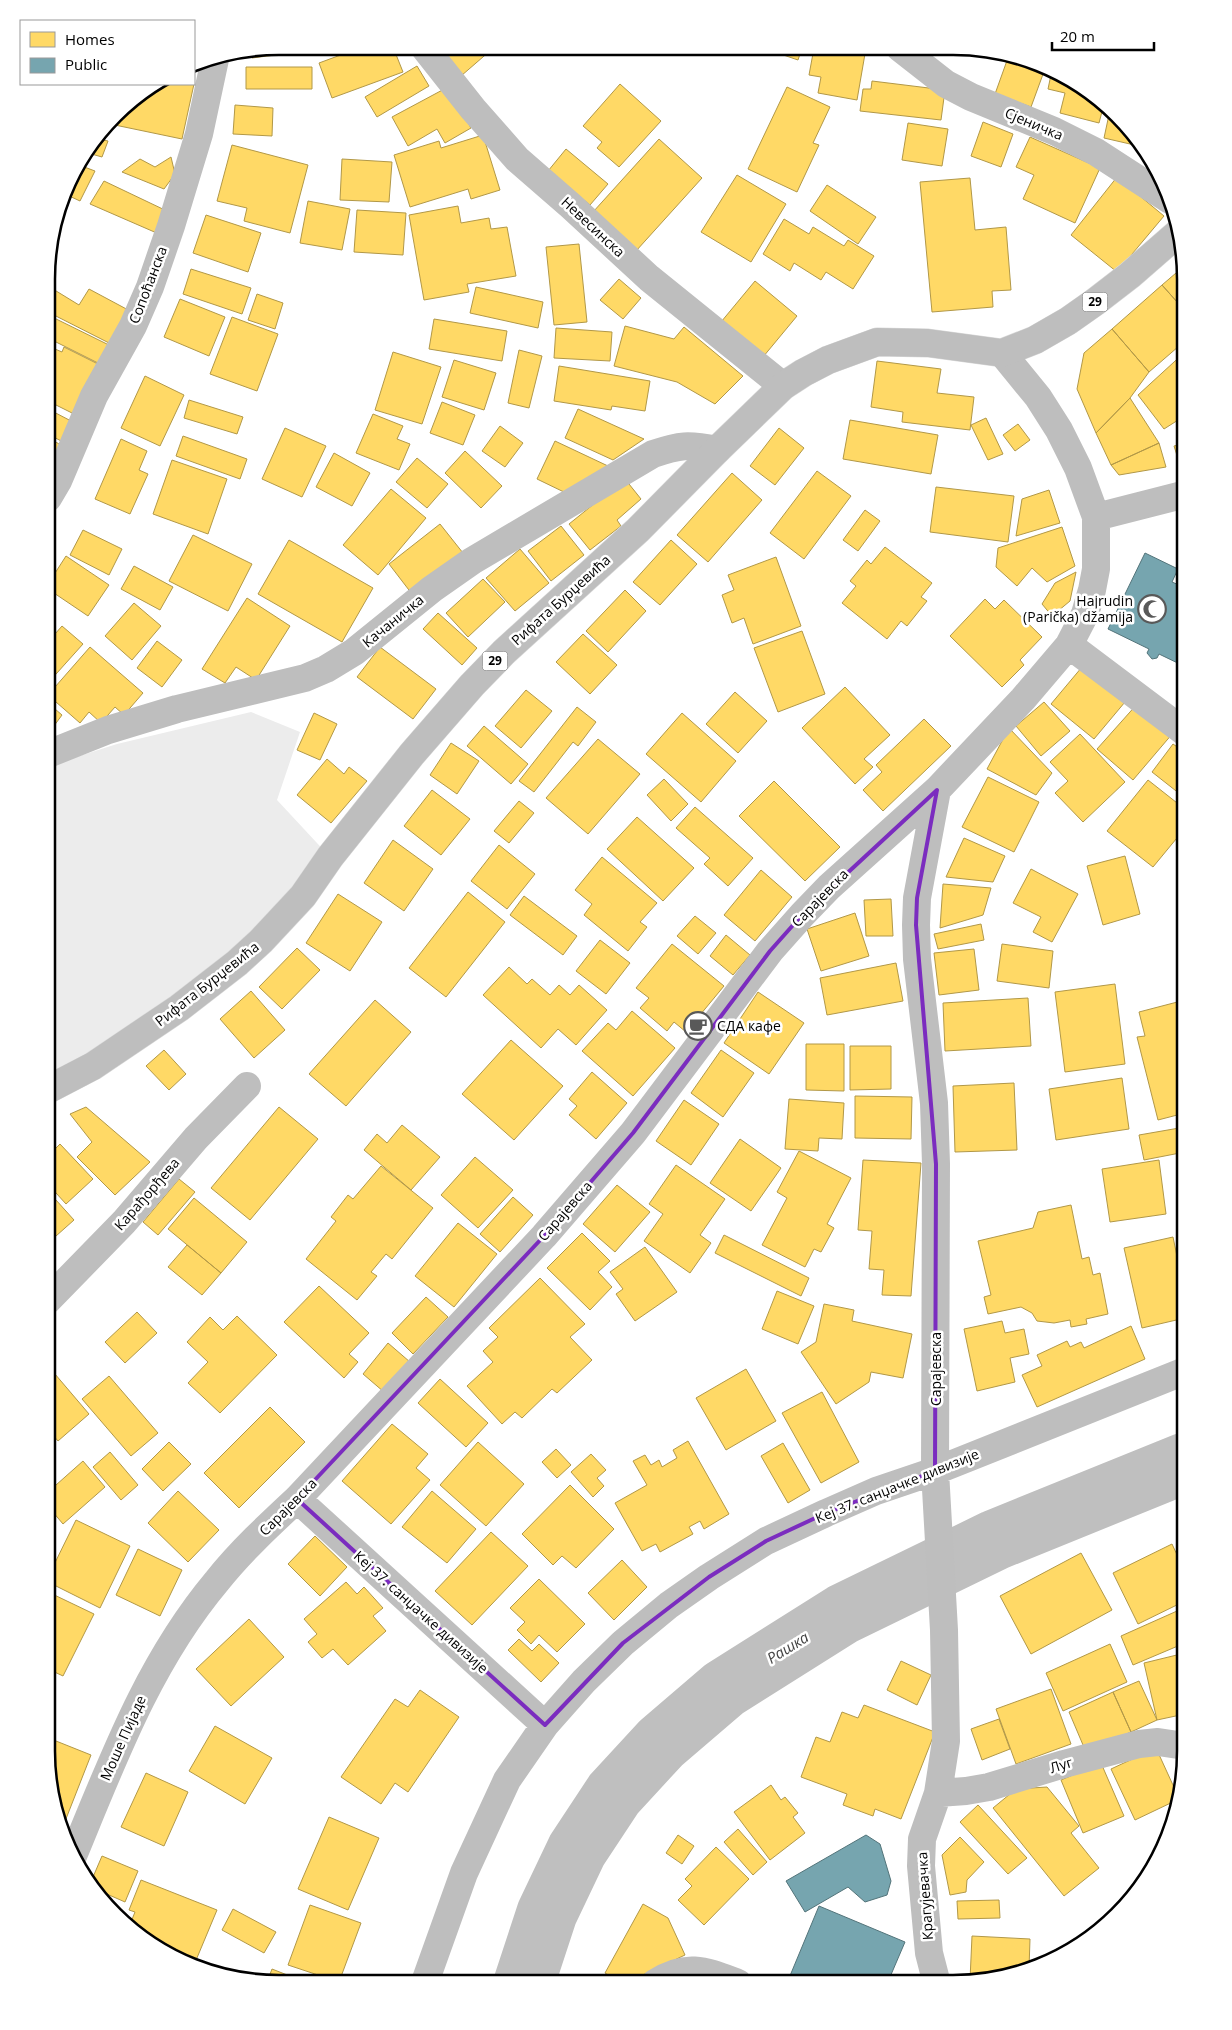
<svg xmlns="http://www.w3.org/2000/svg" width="1232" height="2030" font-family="'Open Sans',sans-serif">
<rect width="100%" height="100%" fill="#fff"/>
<!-- green -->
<path fill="#ececec" d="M251,712L300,732L277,800L330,857L261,941L47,1090L48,766L117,744Z"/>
<!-- homes -->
<path fill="#ffd966" stroke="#b29847" d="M279,46H314V50L252,58L251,52Z
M365,46L393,47L403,72L332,98L319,63Z
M446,47H488L491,50L461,76L444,56L450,51Z
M763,48H802L798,60Z
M814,48H866L857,100L818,93L821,77L809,75Z
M1009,55L1046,66L1031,107L995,94Z
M417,66L429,86L377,117L365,97Z
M246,67H312V89H246Z
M1052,70L1095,95L1104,104L1099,123L1060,113L1065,93L1048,89Z
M872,81L945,90L941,120L860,111L863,89H871Z
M159,84H194L182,139L110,124L125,104Z
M620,84L661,121L619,167L597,148L602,142L583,126Z
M448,87L471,128L445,143L437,129L408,146L392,117Z
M787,87L830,107L813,143L819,145L797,192L748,169Z
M235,105L273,108L272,136L233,134Z
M1110,110L1138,138L1143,147L1104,138Z
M983,122L1013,134L1001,167L971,156Z
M908,123L948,129L942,166L902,160Z
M483,135L500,190L471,199L468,189L410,207L394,155L439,141L441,148Z
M1030,137L1100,168L1075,223L1023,199L1034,175L1016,167Z
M99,139L108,141L102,157L88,153Z
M659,139L702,178L636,251L593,212Z
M232,145L308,165L290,233L244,221L247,208L217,201Z
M566,149L608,184L590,205L548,171Z
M171,157L175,174L164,189L122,172L140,159L155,167Z
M342,159L392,162L389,202L340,200Z
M79,165L95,171L80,201L65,194L70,176Z
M737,175L786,204L751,262L701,232Z
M1117,177L1164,216L1117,272L1071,235Z
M970,178L975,230L1006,227L1011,290L992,291L993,307L932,312L920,182Z
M104,181L169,212L159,234L90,204Z
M827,185L876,217L858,244L810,211Z
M308,201L350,209L342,250L300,243Z
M458,206L461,223L489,218L491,229L507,227L516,276L467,284L469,292L424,300L409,215Z
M357,210L406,213L403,255L354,252Z
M206,215L261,233L248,272L193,253Z
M784,219L809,234L813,227L844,246L848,240L874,256L853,289L826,272L821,280L794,263L790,271L763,254Z
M579,244L587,322L554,325L546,247Z
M1183,267L1186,279V312L1162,285Z
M191,269L251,288L242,314L183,294Z
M619,279L641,298L623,319L600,300Z
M755,281L797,316L763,357L721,322Z
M1162,285L1186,312V340L1149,372L1112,329Z
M48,286L79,305L89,289L132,312L113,345L48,312Z
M476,287L543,302L538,328L470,313Z
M257,294L283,303L275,329L248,320Z
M180,299L225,317L209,356L164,337Z
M48,315L115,348L106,367L48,338Z
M232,317L278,334L257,391L210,374Z
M434,319L507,331L502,361L429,349Z
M625,326L674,339L684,327L743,376L715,404L677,382L614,366Z
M556,328L612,332L610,361L554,358Z
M1112,329L1149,372L1130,398L1096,433L1077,389L1084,353Z
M64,347L104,367L80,417L48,401V358L50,359L55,349L62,352Z
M519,350L542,356L529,408L508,403Z
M1186,351V415L1164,429L1138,395Z
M393,352L441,367L422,424L375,410Z
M454,360L496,373L484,410L442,397Z
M877,361L941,369L937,393L974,397L970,430L902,422L903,412L871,407Z
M559,366L650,381L645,411L612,406L611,410L554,401Z
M145,376L184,395L160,446L121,428Z
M1130,398L1159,443L1111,465L1096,433Z
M189,400L243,417L237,434L184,418Z
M442,402L475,415L463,445L430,433Z
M48,409L73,422L63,442L48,434Z
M578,409L644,439L613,460L565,438Z
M373,414L403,426L397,439L410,444L399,470L356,453Z
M986,418L1003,454L988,460L971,425Z
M850,420L938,435L931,474L843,459Z
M1018,424L1030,440L1015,451L1003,435Z
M500,426L523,443L505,467L482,451Z
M285,428L326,446L302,497L262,479Z
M779,428L804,448L775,485L750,466Z
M183,436L247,459L240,479L176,456Z
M48,437L70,451L48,488Z
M121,439L147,451L139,470L148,474L130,514L95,499Z
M555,441L608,466L566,493L537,479Z
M1159,443L1166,467L1119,475L1111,465Z
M1186,443V463L1180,465L1174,446Z
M465,451L502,486L481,508L445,473Z
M334,453L370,473L352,506L316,487Z
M417,458L448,484L427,508L396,482Z
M172,460L227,479L208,534L153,514Z
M817,471L851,496L804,559L770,533Z
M732,473L762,500L708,562L677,535Z
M625,479L641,499L617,520L621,526L590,550L569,524Z
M936,487L1014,496L1008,542L930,532Z
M391,489L426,518L378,575L343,545Z
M1049,490L1060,523L1016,536L1022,499Z
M865,510L880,521L858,551L843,540Z
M440,524L463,553L412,594L389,564Z
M561,526L584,555L551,581L528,551Z
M1062,527L1075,566L1047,582L1032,568L1017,586L996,567L998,548Z
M83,530L122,549L109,575L70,555Z
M193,535L252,564L228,611L169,581Z
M289,540L373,588L342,642L258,594Z
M671,540L697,564L660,605L633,582Z
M885,547L932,583L921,597L927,601L907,626L901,621L887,639L842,603L856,586L850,581L867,560L871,564Z
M520,549L549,583L515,611L486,578Z
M66,556L109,585L88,616L48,589V584Z
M776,557L801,626L753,644L744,618L732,623L722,595L734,590L728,575Z
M134,566L173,587L160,610L121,589Z
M1076,572L1070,601L1052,616L1042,604L1055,583Z
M483,579L505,602L468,637L446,613Z
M625,590L646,611L608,652L586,631Z
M247,598L290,626L256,680L236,667L225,683L202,669Z
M985,599L995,609L1004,600L1042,637L1020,660L1024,665L1002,687L950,636Z
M134,603L161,626L132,660L105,636Z
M438,613L477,648L462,665L423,629Z
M62,626L83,644L48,683V642Z
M802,631L825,694L778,712L754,648Z
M583,634L617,665L590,694L556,662Z
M157,641L182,660L162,687L137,668Z
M90,647L143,693L124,715L115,707L101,723L89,712L80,723L48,695Z
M380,647L436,689L413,719L357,677Z
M1082,667L1125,702L1094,739L1051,704Z
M845,687L890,735L864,759L873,767L855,784L802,728Z
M526,690L552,711L521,748L495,726Z
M735,692L767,721L738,753L706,724Z
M1044,702L1070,731L1041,756L1016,726Z
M48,703L62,715L48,734Z
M1138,703L1173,733L1133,780L1097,749Z
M577,707L596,722L578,746L573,742L534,792L519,781Z
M314,713L337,724L320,760L297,750Z
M682,713L736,761L701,802L646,754Z
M924,719L951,746L883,811L863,790L882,772L876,765Z
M484,726L528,764L511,784L467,746Z
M1009,728L1052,773L1036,795L987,769Z
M1080,734L1125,782L1083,822L1055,793L1068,781L1050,762Z
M598,739L640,774L588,834L546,798Z
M451,743L479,761L457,794L430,775Z
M1173,744L1186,753L1185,798L1152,772Z
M327,759L344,774L349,767L367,781L331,823L297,795Z
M988,777L1039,802L1014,852L962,827Z
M664,779L688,804L671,821L647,795Z
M1148,780L1186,810V827L1153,867L1107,831Z
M774,781L840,847L805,881L739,816Z
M432,790L470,819L441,855L404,826Z
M519,801L534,813L509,843L494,831Z
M695,807L753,858L728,886L704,864L710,858L676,828Z
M637,817L694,868L663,901L607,849Z
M964,838L1005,856L993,882L946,877Z
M393,840L433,869L404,911L364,883Z
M499,845L535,874L507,909L471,881Z
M1125,856L1140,914L1103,925L1087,866Z
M602,857L657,903L640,922L647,927L628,951L584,915L592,904L575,890Z
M1031,869L1078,894L1052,942L1033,932L1041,917L1013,903Z
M761,870L792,897L755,941L724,915Z
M943,884L991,888L983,915L940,928Z
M468,892L505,922L446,997L409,968Z
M338,894L382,922L350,971L306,943Z
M524,896L577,936L563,955L510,915Z
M891,899L893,936H866L864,900Z
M855,913L869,956L821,971L807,929Z
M695,916L716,933L698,954L677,936Z
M981,924L984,940L938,949L934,934Z
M726,935L750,955L733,975L710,956Z
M600,940L630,963L606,994L576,971Z
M672,944L724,986L686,1032L674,1022L667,1031L640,1008L649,998L636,988Z
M1002,944L1053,951L1049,988L997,981Z
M297,948L320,970L282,1009L259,987Z
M974,949L979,990L939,995L934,953Z
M896,963L903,1001L827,1015L820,978Z
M509,967L527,984L532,979L550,995L559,985L570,995L579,985L607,1010L576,1045L558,1029L541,1048L483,995Z
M1115,984L1125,1064L1065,1072L1055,992Z
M251,991L285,1030L254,1058L220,1019Z
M758,992L804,1023L769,1074L724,1043Z
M1028,998L1031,1046L945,1051L943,1003Z
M375,1000L411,1032L346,1106L309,1074Z
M1185,1000V1113L1158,1120L1137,1037L1145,1036L1139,1012Z
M632,1011L675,1048L633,1096L582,1051L608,1023L616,1030Z
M511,1040L563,1086L514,1140L462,1094Z
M806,1044H844V1091L806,1090Z
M850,1046H891V1089L850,1090Z
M164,1050L186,1074L169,1090L146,1066Z
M721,1050L754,1073L723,1117L691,1093Z
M592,1072L627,1103L596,1139L569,1115L577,1106L569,1099Z
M1122,1078L1129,1129L1056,1140L1049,1089Z
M1014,1083L1017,1150L955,1152L953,1086Z
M855,1096L912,1097L911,1139L855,1138Z
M789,1099L844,1103L842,1139L819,1138L818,1151L785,1149Z
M684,1100L719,1124L691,1165L656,1141Z
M86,1107L150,1162L115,1195L77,1157L92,1142L70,1114Z
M279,1107L318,1139L250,1220L211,1188Z
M402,1125L440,1157L411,1190L364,1150L377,1134L387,1143Z
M1185,1127V1152L1144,1160L1139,1135Z
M740,1139L781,1168L751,1211L710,1183Z
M60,1144L93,1179L66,1204L47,1183V1148L52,1152Z
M799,1151L851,1178L827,1224L834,1228L821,1252L814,1249L805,1267L762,1245L787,1198L777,1192Z
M475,1157L513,1190L478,1228L441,1195Z
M863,1160L921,1163L911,1296L882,1295L884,1270L869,1269L872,1231L858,1230Z
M1159,1160L1166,1214L1110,1222L1102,1169Z
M676,1165L725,1199L700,1235L711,1243L690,1273L644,1241L663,1214L649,1204Z
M381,1166L433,1208L392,1259L386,1254L371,1272L377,1276L357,1300L306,1259L336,1221L331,1217L348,1195L353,1199Z
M179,1179L195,1192L158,1235L143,1222Z
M617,1185L650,1212L615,1252L583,1224Z
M47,1190L74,1220L47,1244Z
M513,1197L533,1215L500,1252L480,1234Z
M194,1198L247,1242L221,1273L168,1229Z
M1071,1205L1082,1259L1089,1257L1093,1275L1100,1273L1108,1314L1086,1319L1087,1324L1071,1327L1070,1320L1054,1323L1037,1321L1032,1313L1021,1307L988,1314L984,1297L991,1295L978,1241L1033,1228L1038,1212Z
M458,1223L497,1254L454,1307L415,1276Z
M582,1233L610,1261L598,1272L612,1287L590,1310L547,1268Z
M724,1235L809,1278L801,1296L715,1253Z
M1173,1237L1185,1295V1318L1142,1328L1124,1248Z
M187,1245L221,1273L202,1295L168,1267Z
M645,1247L677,1292L635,1321L616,1294L623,1289L610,1272Z
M540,1278L585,1324L570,1337L592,1360L557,1393L552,1389L522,1418L515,1412L502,1424L467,1386L493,1362L483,1351L498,1337L489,1328Z
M319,1286L369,1333L349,1354L358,1362L344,1378L284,1322Z
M777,1291L814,1306L798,1344L762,1329Z
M426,1297L448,1317L413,1354L392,1333Z
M824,1304L854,1310L852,1321L912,1334L903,1378L871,1372L869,1382L836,1404L801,1352L816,1342Z
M137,1312L157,1333L125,1363L105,1342Z
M237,1316L277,1355L220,1413L188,1383L208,1362L187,1342L210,1317L223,1330Z
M1002,1321L1005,1333L1024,1329L1029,1354L1010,1358L1015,1382L977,1391L964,1329Z
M1131,1326L1145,1359L1037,1407L1022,1375L1042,1366L1037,1355L1067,1341L1070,1347L1081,1342L1084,1348Z
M388,1343L410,1362L384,1392L363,1374Z
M49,1367L89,1414L58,1441L47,1428V1369Z
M746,1369L776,1421L726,1450L696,1398Z
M109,1376L158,1433L131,1456L82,1399Z
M440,1379L488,1423L466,1447L418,1403Z
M822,1392L859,1462L821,1483L782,1413Z
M270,1407L305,1442L239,1508L204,1473Z
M392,1424L428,1454L416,1468L430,1480L391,1524L342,1481Z
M688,1441L729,1514L704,1529L700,1521L689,1527L693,1534L660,1552L656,1544L642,1551L615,1503L647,1485L633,1461L645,1455L651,1465L659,1460L662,1467L677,1458L673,1450Z
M169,1442L191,1464L163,1491L142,1469Z
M478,1442L524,1484L486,1526L440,1485Z
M783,1443L810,1490L788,1503L761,1456Z
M556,1449L571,1465L557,1478L542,1462Z
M110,1452L138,1485L121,1500L93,1467Z
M591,1454L606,1470L597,1478L604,1486L593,1497L571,1472Z
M83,1461L105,1487L63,1524L47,1505V1493Z
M570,1485L614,1529L576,1568L562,1556L553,1565L522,1534Z
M178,1491L219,1530L188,1562L148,1523Z
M432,1491L476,1529L447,1563L402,1527Z
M76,1520L130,1546L100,1608L46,1581Z
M491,1532L528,1566L472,1625L435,1591Z
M315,1536L347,1567L320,1596L288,1564Z
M1172,1544L1185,1572V1601L1138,1624L1113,1573Z
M138,1549L182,1570L160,1616L116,1595Z
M1081,1553L1112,1610L1031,1654L1000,1596Z
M622,1560L647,1587L614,1620L588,1593Z
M539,1579L585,1624L557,1652L539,1635L531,1644L517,1630L525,1622L510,1608Z
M346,1582L357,1594L364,1587L383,1608L373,1616L386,1631L348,1665L333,1649L322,1658L308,1642L317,1634L304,1619Z
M46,1591L94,1614L63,1676L46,1668Z
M1177,1611L1185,1630V1643L1133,1665L1121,1636Z
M249,1619L284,1657L231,1706L196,1669Z
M519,1639L532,1651L539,1644L559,1663L541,1682L508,1650Z
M1110,1644L1127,1682L1063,1711L1046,1673Z
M1185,1653V1714L1157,1720L1144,1663Z
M901,1661L931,1675L917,1705L887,1690Z
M1139,1681L1157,1720L1131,1732L1113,1692Z
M1051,1689L1071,1744L1016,1764L996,1709Z
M420,1690L459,1717L408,1792L395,1783L381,1804L341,1777L395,1699L408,1707Z
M1113,1692L1131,1732L1086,1752L1069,1712Z
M864,1705L935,1732L901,1819L875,1809L873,1816L843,1805L847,1794L801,1777L816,1737L830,1742L842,1712L858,1718Z
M999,1719L1010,1749L982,1760L971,1729Z
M215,1726L272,1758L245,1804L189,1771Z
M46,1737L91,1755L62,1829L46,1751Z
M1156,1748L1178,1796L1177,1800L1135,1820L1111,1769Z
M1101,1763L1124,1816L1083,1833L1061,1780Z
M146,1773L188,1792L164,1846L121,1827Z
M771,1785L781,1800L785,1797L798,1813L793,1817L805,1833L770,1860L734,1812Z
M1047,1787L1079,1826L1071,1833L1099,1868L1064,1896L993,1808L1016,1789Z
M978,1805L1027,1858L1008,1874L960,1822Z
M329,1817L379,1838L348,1910L298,1889Z
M738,1829L767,1862L753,1875L724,1842Z
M678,1835L694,1846L682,1864L666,1853Z
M960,1837L984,1862L967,1880L966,1892L950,1895L942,1855Z
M716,1847L749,1879L704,1925L678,1900L692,1886L685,1879Z
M102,1856L138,1871L125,1902L91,1887L90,1884Z
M141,1880L217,1910L194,1965L176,1958L138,1936L129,1927L135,1912L129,1910Z
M999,1900L1000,1918L958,1919L957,1901Z
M643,1904L668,1918L685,1955L626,1983H622L605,1973Z
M310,1905L361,1923L339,1982L288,1965Z
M233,1909L276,1932L264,1953L222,1930Z
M972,1936L1030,1939L1029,1969L970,1980Z
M272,1969L305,1982H267Z"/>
<!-- public -->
<path fill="#76a5af" stroke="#53747a" d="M1145,553L1178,569L1172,582L1186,588V667L1159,654L1157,658L1152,659L1147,653L1149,649L1108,629Z
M866,1835L880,1844L891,1881L887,1895L865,1902L848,1887L805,1912L786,1881Z
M819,1906L905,1942L887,1984H871L850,1975L849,1980L846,1983L837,1982V1983H787Z"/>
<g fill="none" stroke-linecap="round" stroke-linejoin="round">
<!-- river -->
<path stroke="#bfbfbf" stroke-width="61" d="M524,1983L547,1913L577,1850L614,1794L661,1743L724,1689L843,1614L995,1540L1185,1463"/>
<defs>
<path id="major" d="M47,1090L93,1066L179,1008L237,963L261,941L303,896L330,857L412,754L472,685L504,652L638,530L717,450L783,386L803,373L828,360L877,342L928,343L1002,353L1035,340L1068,321L1095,302L1130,275L1177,234"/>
</defs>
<!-- major casing -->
<use href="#major" stroke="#dbdbdb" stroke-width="29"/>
<!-- minor -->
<path stroke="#bebebe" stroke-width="28" d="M424,47L473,109L517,159L571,206L649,278L783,386
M900,48L946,84L971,97L1054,131L1096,152L1170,200
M48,498L58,481L94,396L133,326L150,287L171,226L199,134L215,59
M1096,517L1186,494
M1069,645L1186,733
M48,754L108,730L177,709L305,678L326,669L354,652L432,589L472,561L653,454C680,445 688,444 717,450
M937,790L917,898L916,925L917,959L934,1103L936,1164L935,1471L944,1630L946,1741L938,1793L922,1839L921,1866L929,1953L937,1984
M47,1301L124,1222L196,1138L247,1086
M297,1499L545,1725
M938,1793L966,1791L989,1787L1064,1764L1139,1744L1158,1742L1185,1746
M73,1856C113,1759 149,1662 217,1581C241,1551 269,1525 297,1499L544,1236L633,1133L770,951L802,915L829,887L937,790L1023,699L1069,645L1085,614L1092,590L1096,569V517L1078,468L1059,430L1038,397L1002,353
M425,1982L464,1873L507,1780L545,1725L584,1681L623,1643L669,1605L709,1577L766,1541L826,1513L876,1491L935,1471L1185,1371
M655,1983C687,1962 706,1971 738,1983"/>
<!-- major -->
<use href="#major" stroke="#bebebe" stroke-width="28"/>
</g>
<!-- marked area -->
<path fill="none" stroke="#7b2cbf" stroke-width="4" stroke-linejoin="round" d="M937,790L917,898L916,925L936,1164L935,1471L826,1513L766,1541L709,1577L623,1643L545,1725L297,1499L544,1236L633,1133L770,951L802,915Z"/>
<!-- icons -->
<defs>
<symbol id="mosque-ring" viewBox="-11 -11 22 22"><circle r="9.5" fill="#fff" stroke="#595959" stroke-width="1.5"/><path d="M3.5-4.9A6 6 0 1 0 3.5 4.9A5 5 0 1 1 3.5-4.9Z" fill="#595959"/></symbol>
<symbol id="cafe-ring" viewBox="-11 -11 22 22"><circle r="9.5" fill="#fff" stroke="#595959" stroke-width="1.5"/><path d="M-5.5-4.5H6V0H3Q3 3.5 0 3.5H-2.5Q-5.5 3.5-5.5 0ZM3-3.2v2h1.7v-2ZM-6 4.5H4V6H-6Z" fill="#595959"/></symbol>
</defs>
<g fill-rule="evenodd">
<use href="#mosque-ring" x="1136" y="593" width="32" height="32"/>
<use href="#cafe-ring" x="682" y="1010" width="32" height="32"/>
</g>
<g text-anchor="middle" stroke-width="5" stroke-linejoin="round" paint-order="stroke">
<!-- shield labels -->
<g fill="#fff" stroke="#4c4c4c" stroke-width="1">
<rect x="1082.5" y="292.5" width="25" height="19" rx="4"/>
<rect x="482.5" y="651.5" width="25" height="19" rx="4"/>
</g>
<g font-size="12" font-weight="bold" fill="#000">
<text x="1095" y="306">29</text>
<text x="495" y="665">29</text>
</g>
<!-- street labels -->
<g font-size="14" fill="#000" stroke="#fff">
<text transform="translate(1034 124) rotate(23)" y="5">Сјеничка</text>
<text transform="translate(593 227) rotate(43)" y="5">Невесинска</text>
<text transform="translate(148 285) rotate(-69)" y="5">Сопоћанска</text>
<text transform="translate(561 600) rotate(-42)" y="5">Рифата Бурџевића</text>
<text transform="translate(393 621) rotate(-39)" y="5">Качаничка</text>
<text transform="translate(820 898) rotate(-46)" y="5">Сарајевска</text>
<text transform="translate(207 984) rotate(-38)" y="5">Рифата Бурџевића</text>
<text transform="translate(147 1194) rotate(-49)" y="5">Карађорђева</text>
<text transform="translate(565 1211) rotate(-49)" y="5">Сарајевска</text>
<text transform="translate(936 1369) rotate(-90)" y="5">Сарајевска</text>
<text transform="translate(897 1486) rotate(-22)" y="5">Кеј 37. санџачке дивизије</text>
<text transform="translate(288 1507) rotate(-45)" y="5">Сарајевска</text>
<text transform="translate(421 1612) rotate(42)" y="5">Кеј 37. санџачке дивизије</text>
<text transform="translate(123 1738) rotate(-66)" y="5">Моше Пијаде</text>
<text transform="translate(1061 1765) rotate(-17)" y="5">Луг</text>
<text transform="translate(925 1896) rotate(-94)" y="5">Крагујевачка</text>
</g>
<!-- poi labels -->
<g font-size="14" fill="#000" stroke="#fff" text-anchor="end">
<text x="1133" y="606">Hajrudin<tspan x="1133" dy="16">(Parička) džamija</tspan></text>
<text x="717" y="1031" text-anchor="start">СДА кафе</text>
</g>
<!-- water labels -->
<g font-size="15" font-style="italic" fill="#444" stroke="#fff">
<text transform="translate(788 1648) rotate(-32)" y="5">Рашка</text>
</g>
</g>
<!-- crop -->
<path d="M0 0H1232V2030H0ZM279 55H953A224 224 0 0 1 1177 279V1751A224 224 0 0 1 953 1975H279A224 224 0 0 1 55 1751V279A224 224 0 0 1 279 55Z" fill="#fff" fill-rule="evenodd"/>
<path fill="none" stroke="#000" stroke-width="2.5" d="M279 55H953A224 224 0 0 1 1177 279V1751A224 224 0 0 1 953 1975H279A224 224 0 0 1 55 1751V279A224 224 0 0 1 279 55Z"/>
<!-- legend -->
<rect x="20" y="20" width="175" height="65" fill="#ffffff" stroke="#999999"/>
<rect x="30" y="32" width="25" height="15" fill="#ffd966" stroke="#999999"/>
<text x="65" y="45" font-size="15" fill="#000000">Homes</text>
<rect x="30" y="58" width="25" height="15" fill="#76a5af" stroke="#999999"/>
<text x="65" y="70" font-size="15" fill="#000000">Public</text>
<!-- scale -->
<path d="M1052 42v8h102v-8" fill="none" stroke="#000000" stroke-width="2.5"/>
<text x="1060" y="42" font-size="15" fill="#000000" stroke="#ffffff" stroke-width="4" paint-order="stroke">20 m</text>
</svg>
